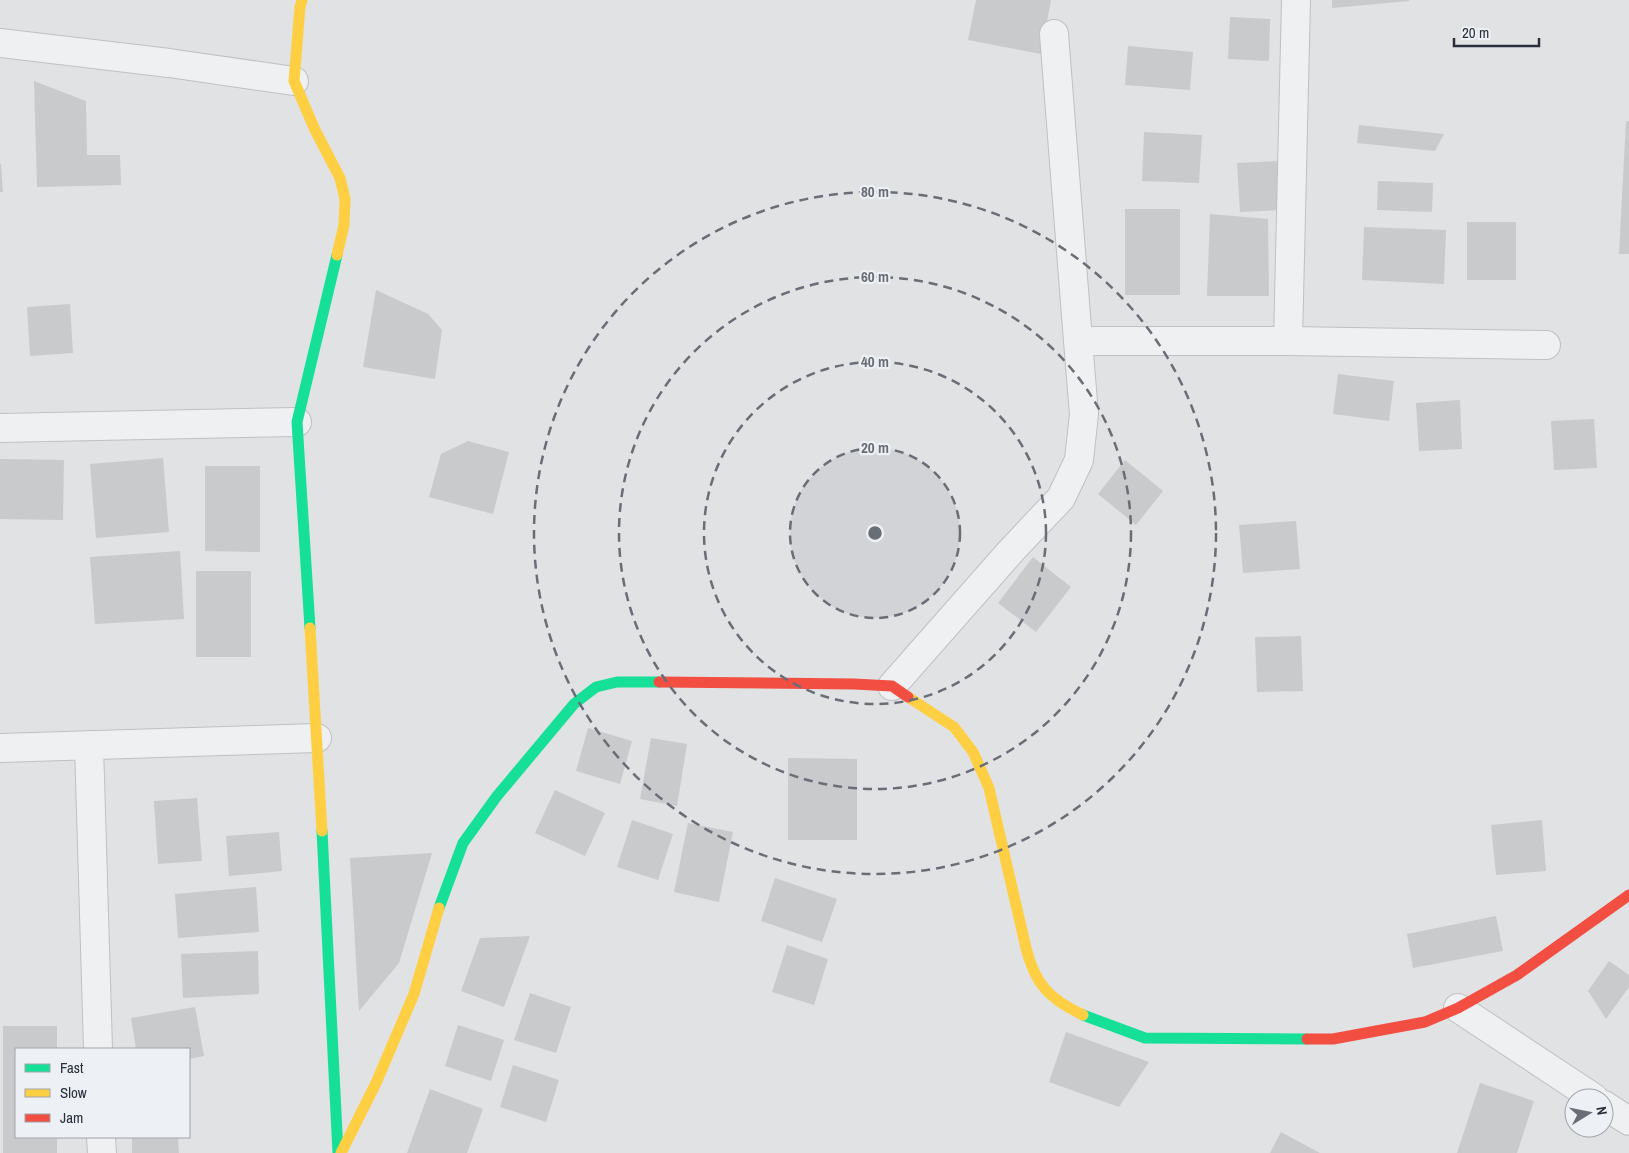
<svg xmlns="http://www.w3.org/2000/svg" width="1629" height="1153" font-family="'Archivo Narrow',sans-serif">
<rect width="100%" height="100%" fill="#e0e2e4"/>
<!-- building -->
<path fill="#c8cacc" d="M976,0H1051L1041,54L968,40Z
M1332,0H1409V1L1332,8Z
M1230,17L1270,19L1269,61L1228,59Z
M1128,46L1193,52L1190,90L1125,85Z
M34,81L86,101L87,155H120L121,185L37,187Z
M1626,121H1629V254H1619Z
M1359,125L1444,134L1435,151L1357,143Z
M1144,132L1202,135L1199,183L1142,181Z
M1280,161L1283,210L1240,212L1237,163Z
M0,164H1L3,192H0Z
M1378,181L1433,183L1432,212L1377,210Z
M1125,209H1180V295H1125Z
M1210,214L1268,219L1269,296H1207Z
M1467,222H1516V280H1467Z
M1364,227L1446,230L1444,284L1362,280Z
M376,290L428,314L442,330L435,379L363,367Z
M70,304L73,353L30,356L27,307Z
M1338,374L1394,381L1389,421L1333,414Z
M1460,400L1462,449L1419,451L1416,403Z
M1594,419L1597,468L1554,470L1551,421Z
M468,441L509,452L493,514L429,497L441,454Z
M163,458L169,532L96,538L90,464Z
M0,459L64,460L63,520L0,519Z
M1125,460L1163,491L1136,525L1098,494Z
M205,466H260V552L205,551Z
M1296,521L1300,569L1243,573L1239,525Z
M180,551L184,619L95,624L90,557Z
M1033,557L1071,587L1036,632L998,603Z
M196,571H251V657H196Z
M1301,636L1303,691L1257,692L1255,637Z
M588,728L632,741L620,784L576,771Z
M651,738L687,744L677,806L640,799Z
M788,758L857,759V840H788Z
M555,790L605,813L585,856L535,833Z
M197,798L202,861L158,864L154,801Z
M632,820L673,834L658,880L617,867Z
M1542,820L1546,871L1496,875L1491,825Z
M688,823L733,832L719,902L674,892Z
M279,832L282,871L229,876L226,836Z
M432,853L399,963L359,1011L350,858Z
M775,878L837,899L822,942L761,921Z
M256,887L259,932L178,938L175,894Z
M1496,916L1503,951L1413,968L1407,934Z
M530,936L504,1007L461,991L480,938Z
M787,945L828,959L814,1005L772,992Z
M258,951L259,994L183,998L181,954Z
M1609,961L1629,975V987L1606,1019L1588,991Z
M530,993L571,1007L556,1053L514,1040Z
M195,1007L204,1056L189,1059V1049H136L131,1018Z
M458,1025L504,1040L491,1081L445,1066Z
M3,1026H57V1049H16V1137H57V1153H3Z
M1066,1032L1149,1062L1119,1107L1049,1082Z
M513,1065L559,1080L546,1122L500,1107Z
M1480,1083L1534,1101L1517,1153H1457Z
M430,1089L483,1109L467,1153H407Z
M1281,1132L1320,1153H1270Z
M132,1137H178L179,1153H132Z"/>
<g fill="none" stroke-linecap="round" stroke-linejoin="round">
<defs>
<path id="street" d="M1296,0L1288,341L1546,345
M1054,34L1078,341
M0,43L169,63L294,81
M0,428L297,422
M892,686L1011,551L1061,498L1079,460L1084,414L1078,341H1288
M89,745L98,1049
M0,748L317,738
M1458,1008L1594,1098
M1604,1105L1629,1121
M101,1137L102,1153"/>
</defs>
<!-- street casing -->
<use href="#street" stroke="#bec0c2" stroke-width="30"/>
<!-- street -->
<use href="#street" stroke="#eff0f1" stroke-width="28"/>
<!-- fast -->
<path stroke="#16e098" stroke-width="11" d="M310,628L297,422L337,255
M322,831L338,1153
M439,908L463,843L497,796L574,704L596,687L617,682H659
M1083,1015L1145,1038L1307,1039"/>
<!-- slow -->
<path stroke="#ffcf43" stroke-width="11" d="M302,0L300,7L294,81L315,130L340,178L345,199L344,225L337,255
M310,628L322,831
M908,697L954,727L973,752L989,788L1026,948C1035,984 1049,999 1083,1015
M341,1153L376,1083L414,994L439,908"/>
<!-- jam -->
<path stroke="#f24e42" stroke-width="11" d="M659,682L854,684L892,686L908,697
M1307,1039H1333L1425,1022L1458,1008L1517,975L1629,895"/>
</g>
<!-- distance rings -->
<circle cx="875" cy="533" r="85" fill="#696e76" fill-opacity=".12"/>
<g fill="none" stroke="#696e76" stroke-width="2.5" stroke-dasharray="9 6">
<circle cx="875" cy="533" r="85"/>
<circle cx="875" cy="533" r="171"/>
<circle cx="875" cy="533" r="256"/>
<circle cx="875" cy="533" r="341"/>
</g>
<circle cx="875" cy="533" r="8" fill="#696e76" stroke="#edf0f4" stroke-width="2.5"/>
<g font-size="15" text-anchor="middle" font-weight="bold" fill="#696e76" stroke="#edf0f4" stroke-width="4.5" stroke-linejoin="round" paint-order="stroke">
<text x="875" y="197">80 m</text>
<text x="875" y="282">60 m</text>
<text x="875" y="367">40 m</text>
<text x="875" y="453">20 m</text>
</g>
<!-- legend -->
<rect x="15" y="1048" width="175" height="90" fill="#edf0f4" stroke="#9fa3aa"/>
<rect x="25" y="1064" width="25" height="8" fill="#16e098" stroke="#9fa3aa"/>
<text x="60" y="1073" font-size="15" fill="#292f3b">Fast</text>
<rect x="25" y="1089" width="25" height="8" fill="#ffcf43" stroke="#9fa3aa"/>
<text x="60" y="1098" font-size="15" fill="#292f3b">Slow</text>
<rect x="25" y="1114" width="25" height="8" fill="#f24e42" stroke="#9fa3aa"/>
<text x="60" y="1123" font-size="15" fill="#292f3b">Jam</text>
<!-- north arrow -->
<g transform="translate(1589 1113) rotate(80)"><circle r="24" fill="#edf0f4" stroke="#9fa3aa"/>
<path d="M0-4L9 19L0 12L-9 19Z" fill="#696e76"/>
<text y="-8" font-size="14" font-weight="bold" text-anchor="middle" fill="#292f3b">N</text>
</g>
<!-- scale -->
<path d="M1454 38v8h85v-8" fill="none" stroke="#292f3b" stroke-width="2.5"/>
<text x="1462" y="38" font-size="15" fill="#292f3b" stroke="#edf0f4" stroke-width="4" paint-order="stroke">20 m</text>
</svg>
